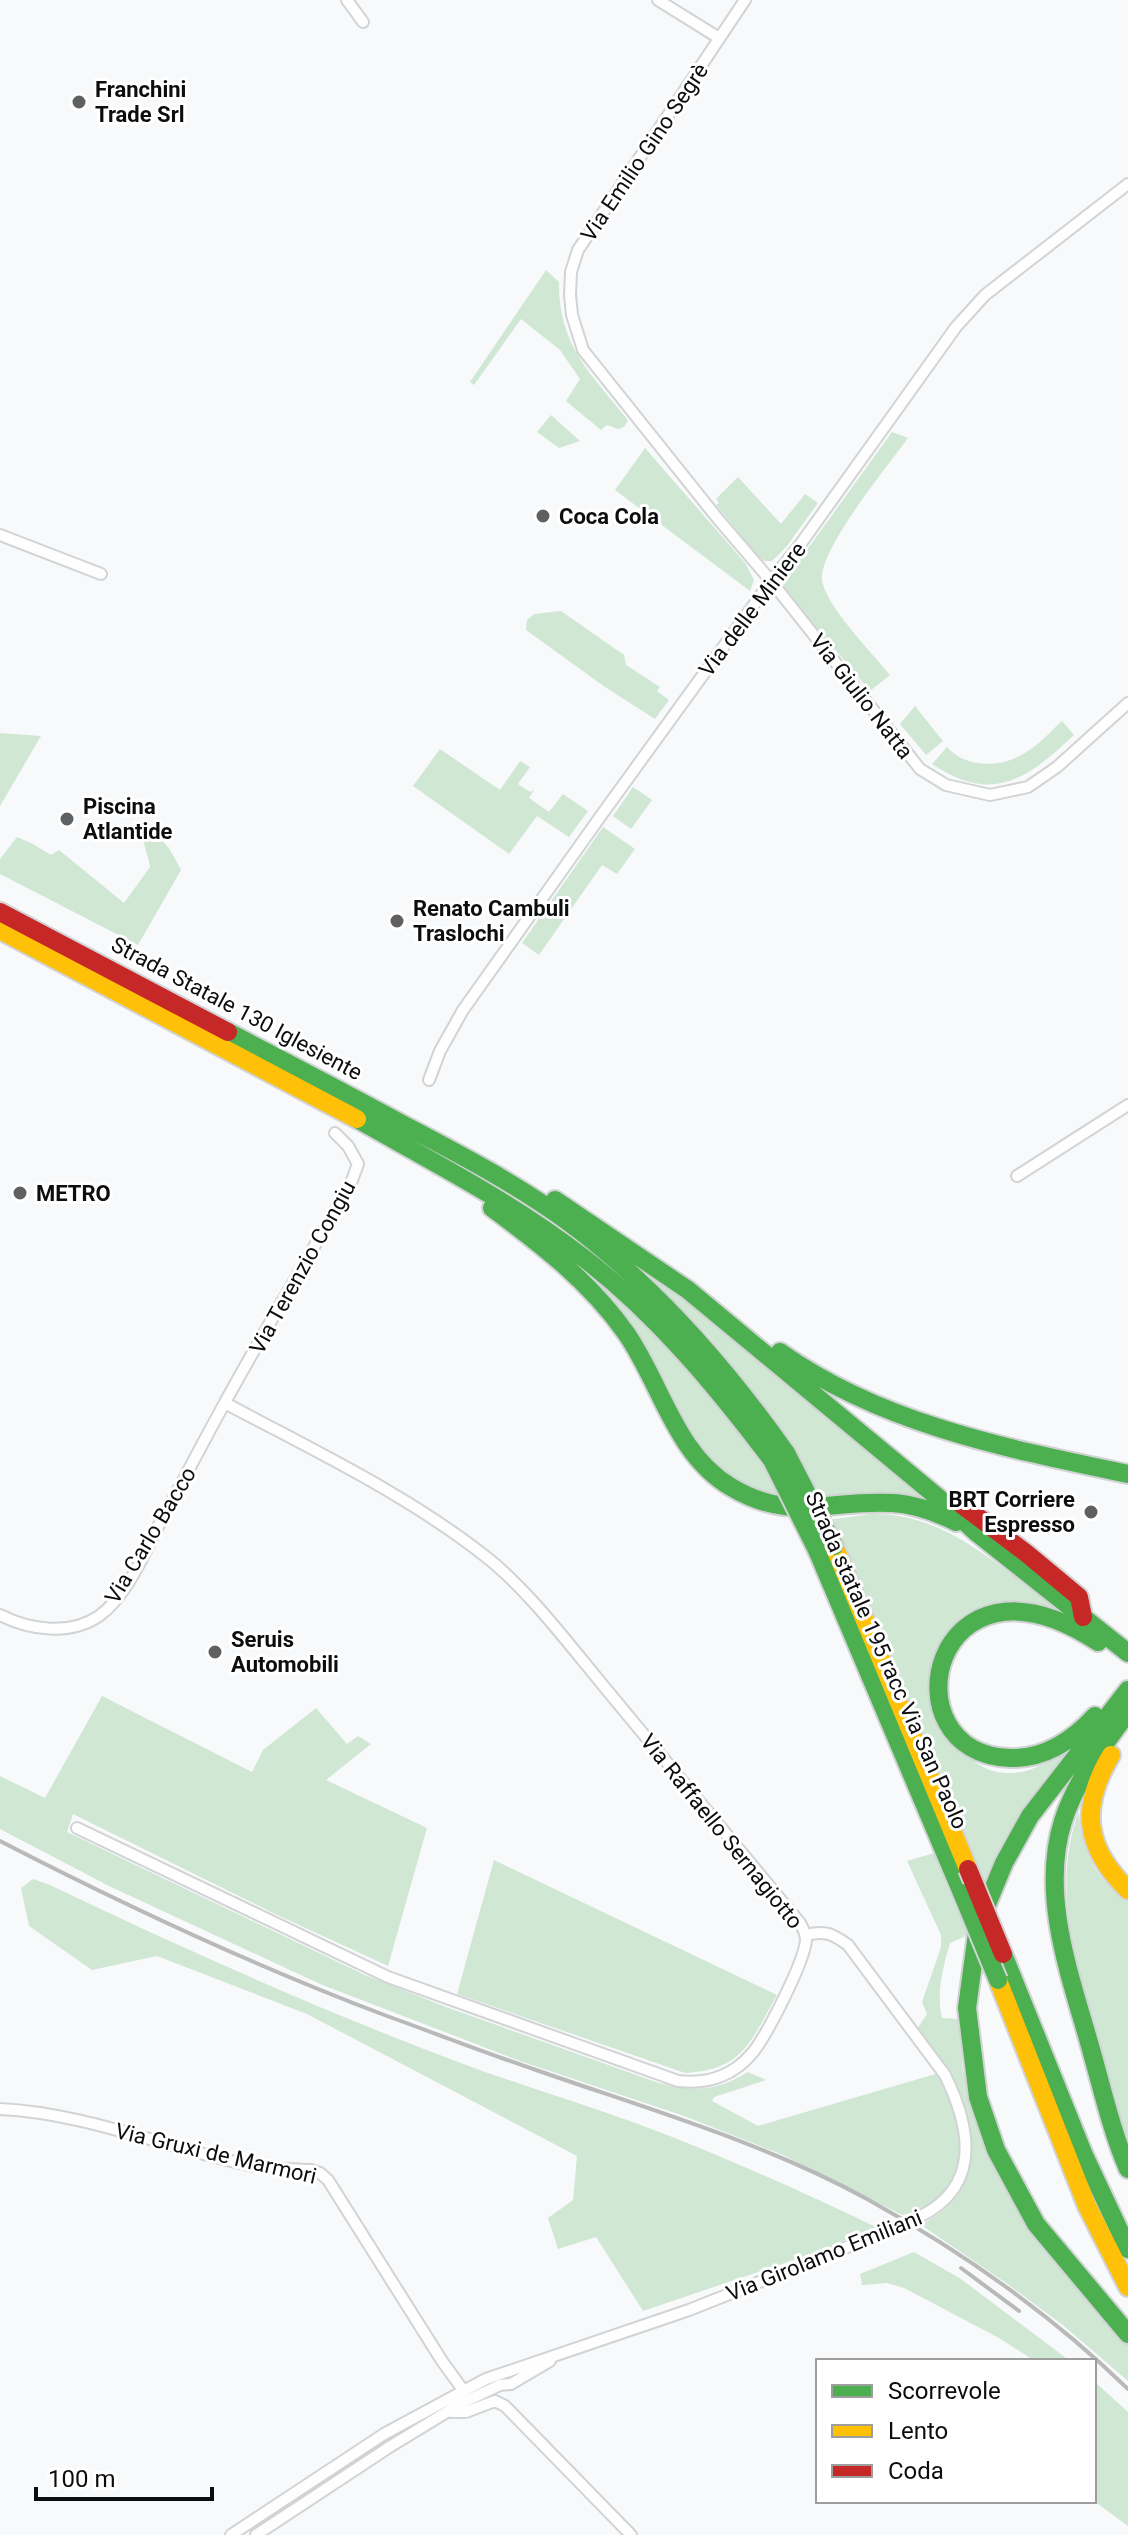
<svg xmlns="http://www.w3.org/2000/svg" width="1128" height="2535" font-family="Roboto,sans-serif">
<rect width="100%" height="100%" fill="#f7f9fb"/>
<!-- green -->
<path fill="#d0e7d4" d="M546,270L559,282C558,345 591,374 628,420L624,427L618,429L607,425L601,430L566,401L580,379L560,350L521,319L474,385L470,382Z
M551,415L580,441L559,448L537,432Z
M892,432L908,438C888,466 819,549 822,580C825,605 873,654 890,675L870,691L786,591L783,583Z
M645,448L746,564L754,580L750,591L615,490Z
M738,477L781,524L805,494L818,503L787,546L772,561H764L758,556L716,505L719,503L716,499Z
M561,611L624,655L626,665L660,687L657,691L669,700L655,719L605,687L526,630L527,620L534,614Z
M915,706L943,741L926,755L900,724Z
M1062,721L1074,735C1027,779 993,805 932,764L947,747C965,768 1001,768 1023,754C1038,746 1050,732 1062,721Z
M0,733L41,736L0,806Z
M440,749L500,790L520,761L530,767L518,784L530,792L534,790L529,798L549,812L563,794L588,811L569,837L537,816L509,854L413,786Z
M633,787L652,800L631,829L613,816Z
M603,827L635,849L617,874L602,865L539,955L522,943Z
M143,830C165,837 171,851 181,870L138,945L0,874V859L17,837L33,844L51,855L59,850L124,903L150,867C148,853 142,844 143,830Z
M578,1263L591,1271L694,1371L761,1464L790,1450L746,1382L709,1337L637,1265L650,1270L815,1403V1407L943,1508L779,1503L727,1478L696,1444L654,1360L631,1322L577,1264Z
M871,1514C947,1513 995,1565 1053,1605V1610C1036,1610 992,1605 979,1610C964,1616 944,1633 939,1648C936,1659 937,1674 936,1685C935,1693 933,1702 933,1710C936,1734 973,1767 997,1772C1028,1777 1041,1763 1067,1754L1028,1803L998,1852L968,1935L950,1943C943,1967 936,1994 942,2018L959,2019L963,2070L976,2118L1002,2182L1024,2215L1128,2342V2381L1064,2326L1009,2285L921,2225C935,2217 950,2206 959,2193C977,2166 972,2118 959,2091C948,2069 931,2049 917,2029L927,2014L922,2002L941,1947V1935L907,1861L934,1853L957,1910L970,1860L871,1611L828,1520Z
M102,1696L252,1772L263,1750L316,1708L347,1744L358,1736L371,1744L326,1780L427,1828L388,1966L273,1913L73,1814L67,1832L365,1975L446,2007L656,2082C693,2092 715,2092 748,2072L766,2080L714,2097L712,2101L758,2126L939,2073C945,2086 954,2100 957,2113C968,2157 952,2208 902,2215L783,2155L684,2116L520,2061L320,1984L109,1886L0,1829V1776L45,1798Z
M1079,1811C1080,1836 1088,1863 1106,1882C1112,1887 1121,1891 1128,1896V2143C1116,2104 1105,2065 1094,2026C1074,1955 1052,1883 1079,1811Z
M494,1860L777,1995C751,2040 744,2070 685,2073L457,1994Z
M33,1879L50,1885C186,1950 324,2012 466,2065C523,2086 581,2103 638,2124C719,2154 798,2190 876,2227L814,2253L643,2311L596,2237L558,2249L548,2218L573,2200L577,2156L307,2014L157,1956L92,1970L29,1926L21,1888Z
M914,2252L961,2279L1070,2361H1035L999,2338L904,2288L887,2283L862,2285L860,2274Z
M1094,2381L1128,2412V2526L1094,2501Z"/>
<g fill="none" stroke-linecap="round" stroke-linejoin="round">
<defs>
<path id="street" d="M347,0L363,22
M658,0L719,38
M745,0L578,250L571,272L570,295L572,315L583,350L718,519L771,581L920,769L946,785L990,795L1028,787L1057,767L1128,703
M0,535L101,574
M429,1080L440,1051L463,1010L600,817L771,581L802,542L956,327L985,295L1128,184
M1017,1176L1128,1105
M0,1615C29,1630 70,1636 99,1616C126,1597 144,1554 159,1525C181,1485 201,1446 223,1406C264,1331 308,1258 351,1183L358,1164L348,1146L335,1133
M77,1828L388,1977L678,2081C699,2083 717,2081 736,2068C742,2064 749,2057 754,2051C768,2032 804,1963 806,1940C806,1933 803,1929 800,1923C737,1847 674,1771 611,1695C574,1651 530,1591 485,1556C406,1494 313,1450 225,1403
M806,1935C825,1930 833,1934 848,1945L945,2075C971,2128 982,2186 919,2217
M0,2109C85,2113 166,2148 249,2165C269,2169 290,2169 311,2170L320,2173L328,2180L442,2361L463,2390
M451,2412H466L495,2401L505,2406L631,2535
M231,2535L384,2434L486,2379L689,2310L885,2232
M256,2535L391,2446L460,2404L500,2385L511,2384L550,2361"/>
<path id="fast" d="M228,1032C285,1062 343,1092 400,1123C457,1153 515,1183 567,1221C654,1285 724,1365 786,1453
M357,1119C433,1162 511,1202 581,1256C655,1312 716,1386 772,1460
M555,1200L688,1290L941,1500L977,1533L1128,1653
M492,1208C541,1244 590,1282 626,1333C661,1383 675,1454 731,1487C791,1523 831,1499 892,1503C915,1504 936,1512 956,1522
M780,1352C881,1424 1009,1449 1128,1474
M817,1550L962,1893
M1128,1690L1030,1816L1004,1863L978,1926L967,2008L978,2097L996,2150L1036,2224L1128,2334
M1128,1712C1103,1746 1076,1780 1063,1821C1039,1897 1072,1980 1092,2053C1103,2092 1112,2132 1128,2169
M1095,1716C1072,1741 1045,1759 1010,1758C884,1754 931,1532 1098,1642
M1003,1954L1084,2155L1128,2249"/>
<path id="slow" d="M0,930L357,1119
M834,1546L968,1869
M1111,1755C1080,1807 1084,1847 1128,1890
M998,1980L1087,2206L1128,2287"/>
<path id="jam" d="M0,912L228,1032
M962,1505L1026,1553L1079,1597L1083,1617"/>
</defs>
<!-- street casing -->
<use href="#street" stroke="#d1d3d4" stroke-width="14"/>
<!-- fast casing -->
<use href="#fast" stroke="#d1d3d4" stroke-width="22"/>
<!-- slow casing -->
<use href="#slow" stroke="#d1d3d4" stroke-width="22"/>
<!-- jam casing -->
<use href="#jam" stroke="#d1d3d4" stroke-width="22"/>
<!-- street -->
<use href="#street" stroke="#fefefe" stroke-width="10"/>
<!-- fast -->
<use href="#fast" stroke="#4caf50" stroke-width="18"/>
<!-- slow -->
<use href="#slow" stroke="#ffc107" stroke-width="18"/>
<!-- jam -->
<use href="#jam" stroke="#c62828" stroke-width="18"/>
<!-- rail -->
<path stroke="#b9b9ba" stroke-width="4" d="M0,1841C126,1906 254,1966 387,2016C437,2034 486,2053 536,2070C648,2109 763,2142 867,2199C961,2251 1051,2314 1128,2389
M961,2268L1019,2311"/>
<defs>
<path id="street-bridge" d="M885,2232L919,2217"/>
<path id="fast-bridge" d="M786,1453L834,1546
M772,1460L817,1550
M962,1893L998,1980"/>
<path id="jam-bridge" d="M968,1869L1003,1954"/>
</defs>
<!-- street-bridge casing -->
<use href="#street-bridge" stroke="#d1d3d4" stroke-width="14" stroke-linecap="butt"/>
<!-- fast-bridge casing -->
<use href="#fast-bridge" stroke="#d1d3d4" stroke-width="22" stroke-linecap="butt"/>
<!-- jam-bridge casing -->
<use href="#jam-bridge" stroke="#d1d3d4" stroke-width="22" stroke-linecap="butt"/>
<!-- street-bridge -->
<use href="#street-bridge" stroke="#fefefe" stroke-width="10"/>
<!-- fast-bridge -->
<use href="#fast-bridge" stroke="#4caf50" stroke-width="18"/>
<!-- jam-bridge -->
<use href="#jam-bridge" stroke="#c62828" stroke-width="18"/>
</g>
<!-- markers -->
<g fill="#5e6062" stroke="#fff" stroke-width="3">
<circle cx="79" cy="102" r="8"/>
<circle cx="543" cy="516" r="8"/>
<circle cx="67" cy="819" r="8"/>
<circle cx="397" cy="921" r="8"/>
<circle cx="20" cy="1193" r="8"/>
<circle cx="1091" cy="1512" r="8"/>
<circle cx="215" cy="1652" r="8"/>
</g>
<g text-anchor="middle" stroke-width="6" stroke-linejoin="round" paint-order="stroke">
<!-- poi labels -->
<g font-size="22" font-weight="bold" fill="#0c0d0f" stroke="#fff" text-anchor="start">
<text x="95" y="97">Franchini<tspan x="95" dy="25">Trade Srl</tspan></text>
<text x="559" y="524">Coca Cola</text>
<text x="83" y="814">Piscina<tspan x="83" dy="25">Atlantide</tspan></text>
<text x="413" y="916">Renato Cambuli<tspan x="413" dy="25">Traslochi</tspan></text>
<text x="36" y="1201">METRO</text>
<text x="1075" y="1507" text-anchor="end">BRT Corriere<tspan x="1075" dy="25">Espresso</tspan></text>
<text x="231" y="1647">Seruis<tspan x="231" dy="25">Automobili</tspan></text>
</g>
<!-- street labels -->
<g font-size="22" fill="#0c0d0f" stroke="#fff">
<text transform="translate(644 152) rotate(-56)" y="8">Via Emilio Gino Segrè</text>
<text transform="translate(752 609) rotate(-53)" y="8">Via delle Miniere</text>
<text transform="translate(862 696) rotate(52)" y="8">Via Giulio Natta</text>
<text transform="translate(237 1008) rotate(28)" y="8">Strada Statale 130 Iglesiente</text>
<text transform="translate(302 1267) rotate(-61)" y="8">Via Terenzio Congiu</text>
<text transform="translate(150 1535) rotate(-59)" y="8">Via Carlo Bacco</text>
<text transform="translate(887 1660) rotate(66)" y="8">Strada statale 195 racc Via San Paolo</text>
<text transform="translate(722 1831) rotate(51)" y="8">Via Raffaello Sernagiotto</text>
<text transform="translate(216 2153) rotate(13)" y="8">Via Gruxi de Marmori</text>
<text transform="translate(824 2255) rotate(-22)" y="8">Via Girolamo Emiliani</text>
</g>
</g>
<!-- legend -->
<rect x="816" y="2359" width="280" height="144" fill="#ffffff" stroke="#9e9e9f" stroke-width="2"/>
<rect x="832" y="2385" width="40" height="12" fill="#4caf50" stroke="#9e9e9f" stroke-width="2"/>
<text x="888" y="2399" font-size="24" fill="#0c0d0f">Scorrevole</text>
<rect x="832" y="2425" width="40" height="12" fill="#ffc107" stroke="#9e9e9f" stroke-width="2"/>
<text x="888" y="2439" font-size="24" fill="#0c0d0f">Lento</text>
<rect x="832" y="2465" width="40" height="12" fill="#c62828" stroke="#9e9e9f" stroke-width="2"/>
<text x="888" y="2479" font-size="24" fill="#0c0d0f">Coda</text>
<!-- scale -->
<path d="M36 2487v12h176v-12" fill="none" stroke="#0c0d0f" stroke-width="4"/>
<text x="48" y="2487" font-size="24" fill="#0c0d0f" stroke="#ffffff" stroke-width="6" paint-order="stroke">100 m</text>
</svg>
